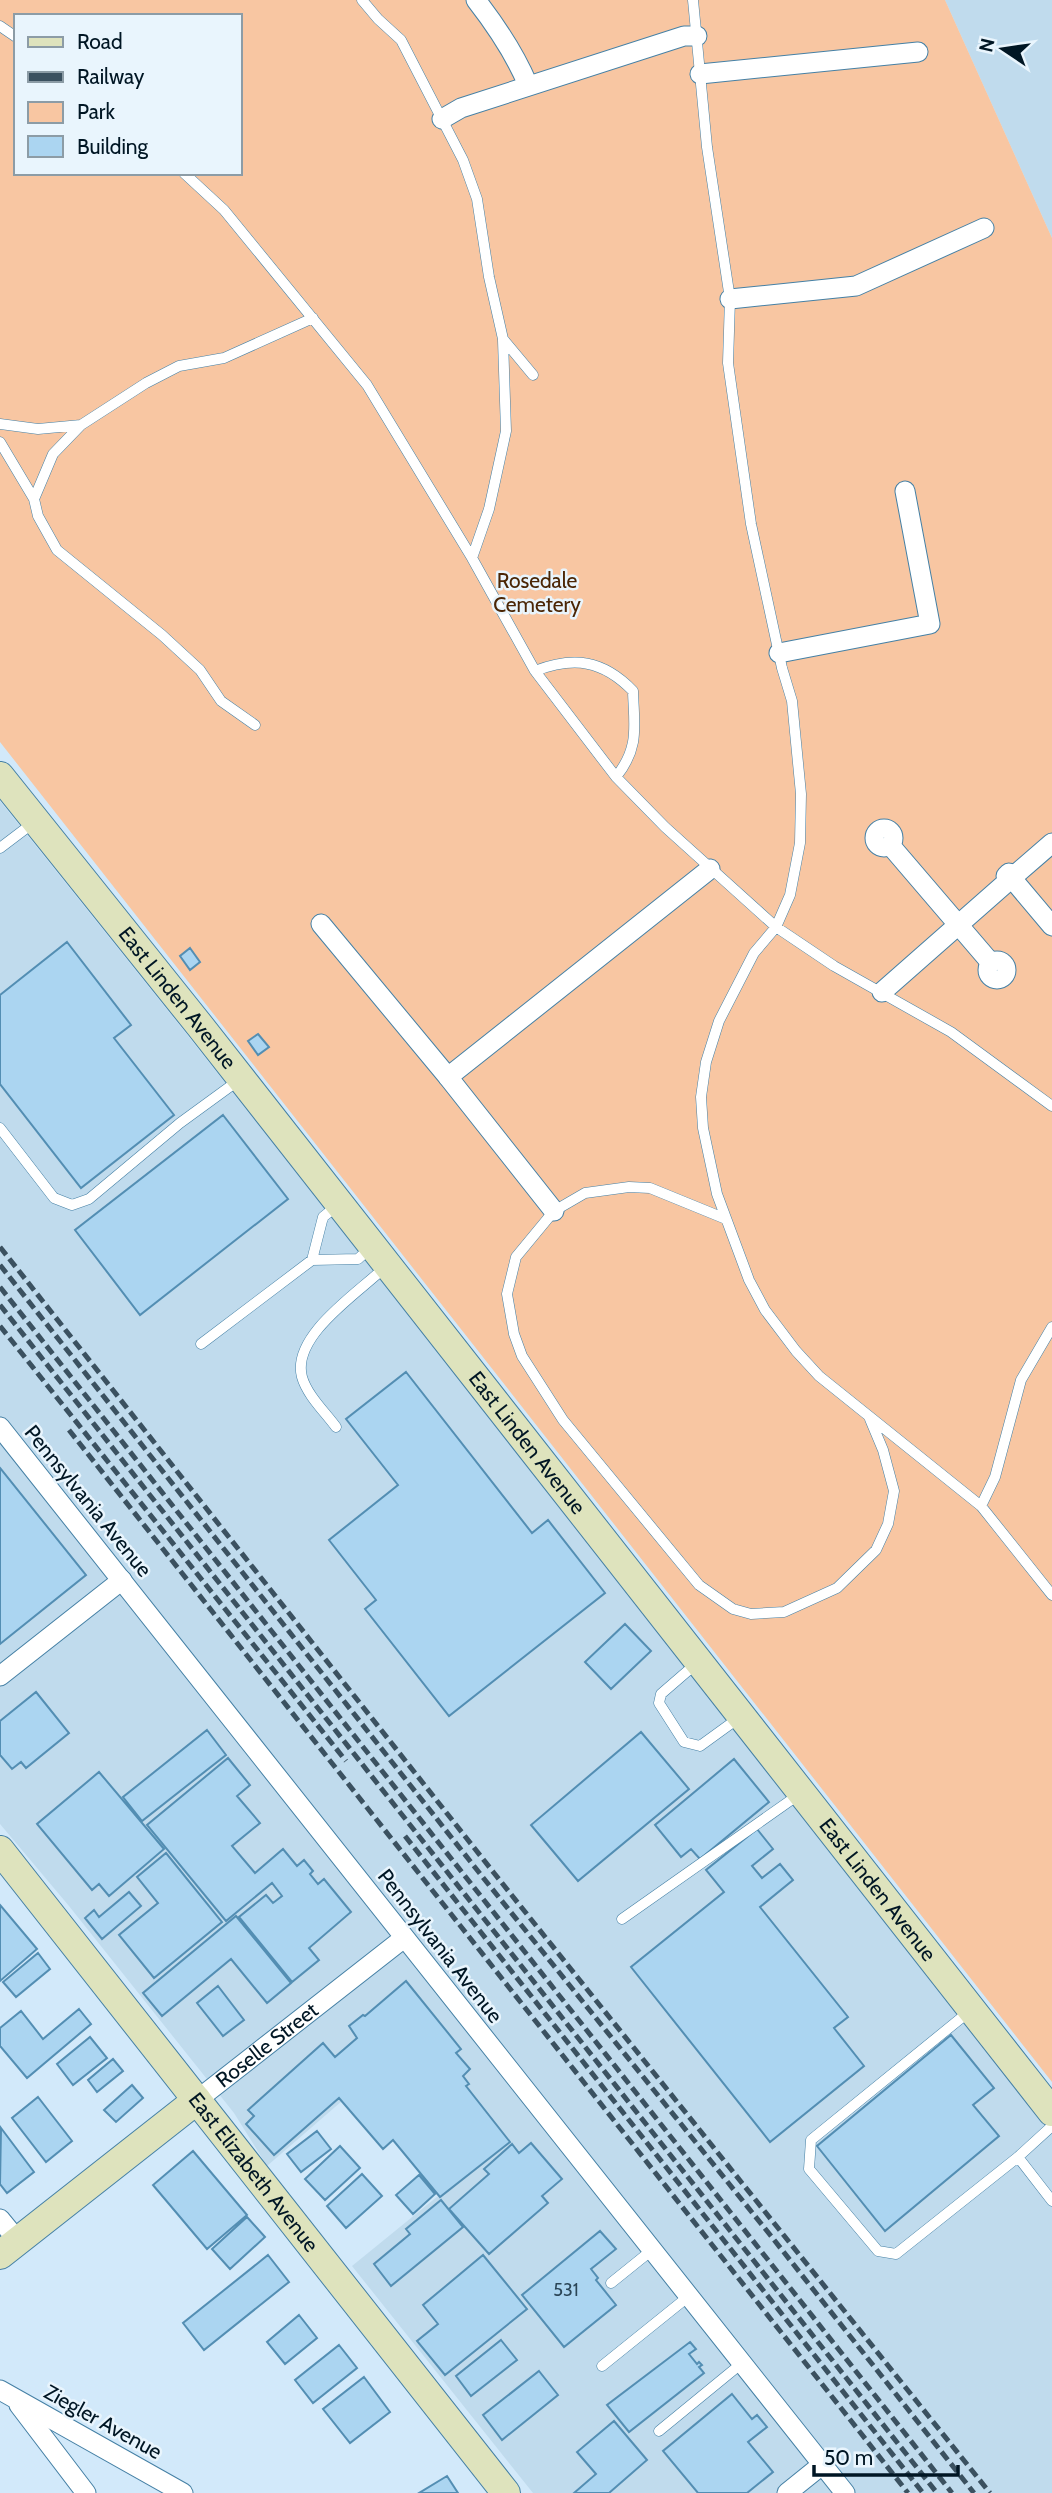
<svg xmlns="http://www.w3.org/2000/svg" width="1052" height="2493" font-family="Cabin,sans-serif">
<rect width="100%" height="100%" fill="#d2e9fa"/>
<!-- built -->
<path fill="#c0dbed" d="M945,0H1052V238Z
M0,801L185,1032L1052,2131V2493H533L352,2266L438,2196L398,2144L342,2101L267,2166L234,2113L69,1906L0,1824Z"/>
<!-- green -->
<path fill="#f8c6a2" fill-rule="evenodd" d="M0,0H945L1052,238V2082L0,742ZM16,16H240V173H16Z"/>
<!-- building -->
<path fill="#abd5f1" stroke="#538eb3" stroke-width="2" d="M67,942L131,1025L114,1038L174,1115L81,1188L0,1084V995Z
M190,948L200,962L190,970L180,956Z
M258,1034L269,1047L258,1055L248,1041Z
M223,1115L288,1199L140,1315L75,1230Z
M406,1372L532,1533L548,1520L605,1593L449,1716L365,1609L376,1600L329,1540L398,1485L346,1419Z
M0,1468L86,1575L0,1644Z
M625,1624L651,1651L611,1689L585,1662Z
M36,1692L69,1733L26,1768L21,1762L12,1769L0,1755V1721Z
M207,1730L226,1755L142,1821L123,1797Z
M641,1732L689,1789L578,1881L531,1825Z
M228,1758L250,1785L237,1796L260,1823L232,1846L255,1873L283,1849L297,1866L304,1860L313,1871L310,1874L318,1884L324,1879L351,1912L309,1948L319,1960L292,1982L239,1917L266,1895L273,1903L282,1896L272,1883L226,1921L147,1825Z
M734,1759L769,1802L700,1859L691,1849L681,1857L655,1825Z
M99,1772L164,1849L109,1896L99,1884L92,1890L37,1824Z
M757,1829L773,1849L752,1866L762,1878L780,1864L793,1880L760,1907L848,2017L834,2028L864,2066L770,2142L631,1967L724,1892L706,1870Z
M166,1853L222,1922L154,1978L119,1935L158,1903L137,1877Z
M129,1892L141,1906L102,1939L85,1918L94,1910L99,1917Z
M0,1905L37,1949L0,1981Z
M236,1916L291,1983L267,2003L231,1959L162,2016L143,1993Z
M38,1953L50,1969L16,1997L3,1982Z
M406,1981L461,2049L456,2053L470,2069L463,2076L469,2084L466,2086L510,2142L440,2197L393,2140L383,2149L339,2098L274,2155L246,2124L254,2116L248,2110L323,2043L335,2057L357,2038L349,2026L363,2015L365,2016Z
M218,1986L244,2020L223,2036L197,2003Z
M79,2009L91,2024L27,2078L0,2046V2028L21,2011L43,2039Z
M951,2035L994,2088L973,2105L999,2136L885,2231L817,2146Z
M90,2037L107,2058L73,2085L57,2064Z
M113,2059L123,2071L97,2092L88,2080Z
M132,2085L143,2098L116,2122L104,2110Z
M38,2097L72,2141L46,2162L12,2118Z
M1,2128L34,2172L7,2193L0,2184Z
M317,2131L331,2149L301,2172L287,2154Z
M531,2143L562,2179L542,2196L548,2203L489,2254L449,2209L489,2174L484,2169L512,2144L519,2153Z
M340,2146L360,2168L325,2200L305,2179Z
M193,2151L247,2215L207,2249L153,2185Z
M362,2174L382,2196L346,2228L327,2206Z
M419,2175L435,2194L413,2214L396,2195Z
M441,2200L463,2227L391,2286L374,2264L410,2234L406,2229Z
M247,2217L265,2237L230,2269L212,2249Z
M600,2231L616,2249L591,2269L598,2278L596,2280L616,2305L564,2347L522,2295Z
M268,2255L289,2282L204,2350L183,2323Z
M483,2255L527,2309L445,2375L417,2341L438,2324L423,2305Z
M299,2315L317,2338L285,2364L267,2342Z
M501,2340L517,2360L471,2396L456,2376Z
M690,2342L696,2349L689,2354L697,2364L699,2362L702,2365L699,2367L704,2373L629,2432L607,2405Z
M339,2345L357,2368L313,2403L295,2380Z
M539,2371L558,2395L502,2440L483,2415Z
M364,2377L390,2412L350,2443L323,2409Z
M732,2394L752,2419L757,2415L767,2427L748,2442L773,2472L747,2493H698L663,2451Z
M614,2421L647,2460L609,2493H574L596,2474L577,2452Z
M447,2476L458,2493H419Z"/>
<g fill="none" stroke-linecap="round" stroke-linejoin="round">
<defs>
<path id="lane" d="M362,0L378,19L401,40L463,160L477,199L489,277L503,339L533,375
M693,0L707,147L730,299L728,363L751,524L782,668L792,701L801,794L800,843L790,895L776,927L754,953L719,1021L706,1062L701,1097L703,1128L717,1194L749,1280L765,1310L796,1351L819,1376L981,1506L1052,1595
M0,26L16,37
M184,173L224,210L367,385L472,558L535,671L616,777L665,827L776,927L834,966L951,1032L1052,1106
M0,424L38,429L81,425L146,383L179,366L224,358L313,318
M0,442L34,499L38,516L57,550L162,635L200,670L221,701L255,725
M34,499L53,454L81,425
M472,558L489,509L506,431L503,340
M535,671C574,656 603,660 633,691C634,726 640,747 616,777
M0,848L33,823
M0,1128L54,1198L72,1205L89,1199L180,1123L239,1080
M339,1204L323,1217L312,1260L358,1259L371,1247
M726,1219L650,1188L629,1187L585,1193L554,1211L516,1257L507,1294L514,1334L522,1356L563,1420L699,1585L733,1609L751,1614L784,1612L837,1588L876,1550L888,1524L894,1491L883,1450L870,1419
M201,1344L312,1260
M336,1427C325,1412 307,1395 302,1377C291,1336 358,1293 384,1268
M981,1506L995,1477L1021,1380L1052,1327
M698,1662L661,1694L659,1703L684,1742L700,1746L740,1717
M622,1919L801,1793
M971,2010L811,2140L809,2169L878,2251L896,2254L1018,2157L1052,2126
M1018,2157L1052,2201
M611,2283L652,2250
M602,2366L689,2296
M659,2431L742,2363"/>
<g id="street">
<path d="M476,0C497,27 515,54 528,85"/>
<path d="M700,74L918,52"/>
<path d="M442,119L461,108L684,36H697"/>
<path d="M730,299L856,286L984,228"/>
<path d="M779,653L930,624L905,491"/>
<circle cx="884" cy="838" r="9"/>
<path d="M890,845L991,963"/>
<path d="M1015,875L1052,843"/>
<path d="M1006,876L1009,873L1015,875V882L1052,926"/>
<path d="M321,924L448,1077L554,1211"/>
<circle cx="997" cy="970" r="9"/>
<path d="M882,992L1007,882"/>
<path d="M448,1077L710,869"/>
<path d="M0,1427L845,2493"/>
<path d="M0,1676L122,1580"/>
<path id="s1" d="M197,2100L404,1938"/>
<path d="M0,2219L18,2241"/>
<path d="M0,2390L183,2493"/>
<path d="M19,2405L86,2493"/>
<path d="M787,2493L823,2464"/>
</g>
<g id="secondary">
<path id="s2" d="M0,776L200,1026L1052,2112"/>
<path id="s3" d="M0,1850L506,2493"/>
<path d="M0,2255L197,2100"/>
</g>
</defs>
<!-- lane casing -->
<use href="#lane" stroke="#4580a5" stroke-width="11"/>
<!-- street casing -->
<use href="#street" stroke="#4580a5" stroke-width="21"/>
<!-- secondary casing -->
<use href="#secondary" stroke="#4580a5" stroke-width="30"/>
<!-- lane -->
<use href="#lane" stroke="#fff" stroke-width="10"/>
<!-- street -->
<use href="#street" stroke="#fff" stroke-width="19"/>
<!-- secondary -->
<use href="#secondary" stroke="#dee3bd" stroke-width="28"/>
<!-- rail -->
<path stroke="#3b5160" stroke-width="5" stroke-dasharray="10 5" stroke-linecap="butt" d="M0,1247L494,1873L990,2493
M0,1265L485,1880L771,2236L974,2493
M0,1287L952,2493
M0,1305L937,2493
M0,1326L346,1761
M69,1430L908,2493
M405,1836L923,2493"/>
</g>
<g text-anchor="middle" stroke-width="5" stroke-linejoin="round" paint-order="stroke">
<!-- number labels -->
<g font-size="18" fill="#2b4657">
<text x="566" y="2296">531</text>
</g>
<!-- park labels -->
<g font-size="21" fill="#4b2605" stroke="#e9f5fd">
<text x="537" y="588">Rosedale<tspan x="537" dy="24">Cemetery</tspan></text>
</g>
<!-- street labels -->
<g font-size="21" fill="#001624" stroke="#e9f5fd">
<text dy="7" stroke="none"><textPath href="#s2" startOffset="284">East Linden Avenue</textPath></text>
<text dy="7" stroke="none"><textPath href="#s2" startOffset="850">East Linden Avenue</textPath></text>
<text transform="translate(88 1501) rotate(51)" y="7">Pennsylvania Avenue</text>
<text dy="7" stroke="none"><textPath href="#s2" startOffset="1418">East Linden Avenue</textPath></text>
<text transform="translate(440 1946) rotate(52)" y="7">Pennsylvania Avenue</text>
<text dy="7" stroke="none"><textPath href="#s1" startOffset="89">Roselle Street</textPath></text>
<text dy="7" stroke="none"><textPath href="#s3" startOffset="410">East Elizabeth Avenue</textPath></text>
<text transform="translate(103 2422) rotate(29)" y="7">Ziegler Avenue</text>
</g>
</g>
<!-- legend -->
<rect x="14" y="14" width="228" height="161" fill="#e9f5fd" stroke="#8c9ca6" stroke-width="2"/>
<rect x="28" y="37" width="35" height="10" fill="#dee3bd" stroke="#8c9ca6" stroke-width="2"/>
<text x="77" y="49" font-size="21" fill="#001624">Road</text>
<rect x="28" y="72" width="35" height="10" fill="#3b5160" stroke="#8c9ca6" stroke-width="2"/>
<text x="77" y="84" font-size="21" fill="#001624">Railway</text>
<rect x="28" y="102" width="35" height="21" fill="#f8c6a2" stroke="#8c9ca6" stroke-width="2"/>
<text x="77" y="119" font-size="21" fill="#001624">Park</text>
<rect x="28" y="136" width="35" height="21" fill="#abd5f1" stroke="#8c9ca6" stroke-width="2"/>
<text x="77" y="154" font-size="21" fill="#001624">Building</text>
<!-- north arrow -->
<g transform="translate(1003 49) rotate(283)" stroke="#e9f5fd" stroke-width="5" paint-order="stroke">
<path d="M0-5L12 26L0 18L-12 26Z" fill="#001624"/>
<text y="-10" font-size="19" font-weight="bold" text-anchor="middle" fill="#001624">N</text>
</g>
<!-- scale -->
<path d="M814 2465v10h144v-10" fill="none" stroke="#001624" stroke-width="3.5"/>
<text x="824" y="2465" font-size="21" fill="#001624" stroke="#e9f5fd" stroke-width="5" paint-order="stroke">50 m</text>
</svg>
